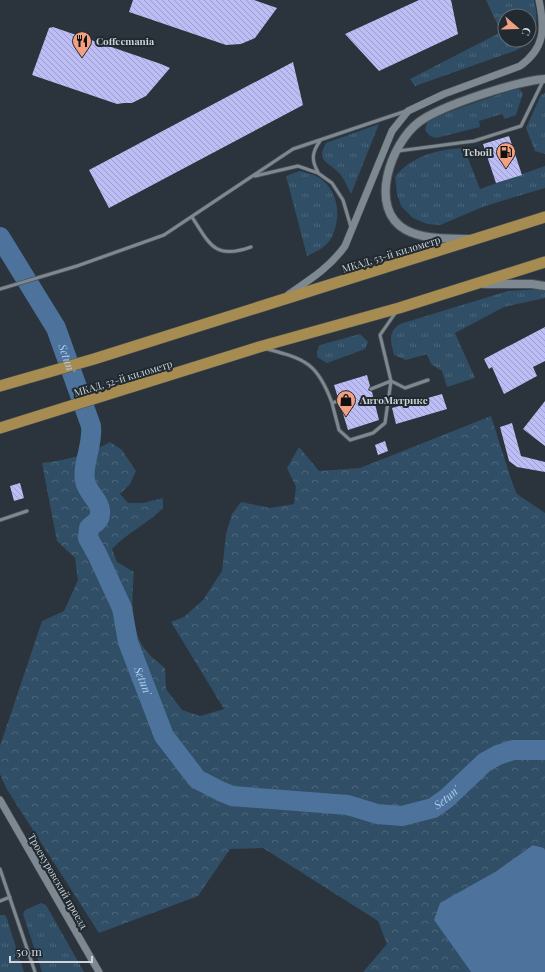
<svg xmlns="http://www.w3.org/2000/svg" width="545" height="972" font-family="'Playfair Display',serif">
<defs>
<pattern id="grass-tufts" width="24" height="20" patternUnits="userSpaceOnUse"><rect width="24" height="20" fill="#304e65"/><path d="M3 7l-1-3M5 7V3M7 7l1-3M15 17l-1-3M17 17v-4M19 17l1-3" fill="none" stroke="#4d677a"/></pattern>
<pattern id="forest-crowns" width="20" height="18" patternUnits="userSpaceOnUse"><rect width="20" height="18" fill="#304e65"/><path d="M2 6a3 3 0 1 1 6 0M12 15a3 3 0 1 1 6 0" fill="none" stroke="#4d677a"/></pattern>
<pattern id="building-back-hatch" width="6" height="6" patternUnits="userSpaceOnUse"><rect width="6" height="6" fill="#bbbdf4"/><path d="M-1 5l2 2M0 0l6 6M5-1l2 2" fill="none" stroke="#9c9ec7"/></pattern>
</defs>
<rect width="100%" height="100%" fill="#2b343c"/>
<!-- grass -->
<path fill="url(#grass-tufts)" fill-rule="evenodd" d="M486,0H534C539,22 538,36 517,50L415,86L410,79L501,32ZM505,16H529V40H505Z
M514,89H519L523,93L516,115L505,119L502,114L479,121L480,127L436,138L430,136L425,130L427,123L437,116Z
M545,93V154L535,151L526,128L541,95Z
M379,124L351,194C347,186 344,178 338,172C327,161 316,161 326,143Z
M464,148L480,189L545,166V188L485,206L440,225L427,224L413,218L401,206L397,194L395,177C411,156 439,149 464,148Z
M300,171C306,173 313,174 318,177C340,190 342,220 330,240C325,248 315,252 307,256L286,176Z
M538,289L545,291V298L504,307L455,333L475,378L447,387L442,371L431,364L427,354L406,360L394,355C391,341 387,333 400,324L508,291Z
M360,334L368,342L365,349L327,363L317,357V351L320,345Z
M41,903L46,905L84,972H42L23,914L25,910Z
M0,915H5L7,919L24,972H0Z"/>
<!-- forest -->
<path fill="url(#forest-crowns)" d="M491,416L512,482L517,494L545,513V850L544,848L533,845L495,872L434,920L471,972H363L387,944L378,921L263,848L230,849L198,896L99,933L6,788L0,774V746L42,621L64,611L78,580L75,558L57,541L42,463C67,460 87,455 110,442L122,450L136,471L130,484L120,494L128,503H143L163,498V508C147,524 127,533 112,549L117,562L134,572C132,599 129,629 146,651C151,657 159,663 165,668L166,689L182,710L200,716L224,709L171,622L184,617L203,600L222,571L226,534L232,514L241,502L270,508L294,504L296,487L287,468L299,447L319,471L360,468Z"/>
<!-- water -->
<path fill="#4d739c" d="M533,845L544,848L545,850V972H471L434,920L440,903L495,872Z"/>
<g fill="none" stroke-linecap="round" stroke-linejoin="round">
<!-- river -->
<path stroke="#4d739c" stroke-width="20" id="s1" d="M0,237L56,328L91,426C93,446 82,464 85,481C87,493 102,502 100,514C100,521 93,524 89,528L88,538L97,554L122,608L128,642L164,736L197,779L220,791L232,796L348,805L377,814L402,816L433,808L447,798L485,762L498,755L513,750H545"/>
</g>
<!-- building -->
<path fill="url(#building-back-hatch)" d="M133,0H254L277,8L255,38L241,44L226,45L129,12Z
M419,0H451L458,34L379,71L345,34Z
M53,27L161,64L170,68L146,96L132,103H124L117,104L32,75L49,28Z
M293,62L303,105L109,208L89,170Z
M509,136L522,175L496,183L483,144Z
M545,327V361L533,367L537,376L504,394L492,367L489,369L484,359Z
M367,375L370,386L368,390L372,392L379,420L348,430L340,404L342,400L338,398L334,385Z
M442,394L447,409L396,424L392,408Z
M545,401V446L523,429Z
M512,423L521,456L545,462V472L517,467L509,461L500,427Z
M385,441L388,451L378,455L375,445Z
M20,483L24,498L14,501L10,486Z"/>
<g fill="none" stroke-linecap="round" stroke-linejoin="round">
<defs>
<path id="service" d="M398,151L474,141L521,126L543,81
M318,172C311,160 312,152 320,141
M255,176L298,166L318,173L332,183L343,200L351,227
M192,217C210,245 215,260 251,247
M0,289L77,266L164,235L293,149L406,111
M267,349C306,359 318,364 332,403L339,401
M371,389L391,381L380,335L396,312
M332,403L339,430L350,440L373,433L385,423L391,381L405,388L428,380
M0,520L27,511
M0,869L35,972
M0,901L10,897"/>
<path id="tertiary" d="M289,294C311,279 330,267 345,246L392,131L408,111L444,94L520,66C545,48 545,29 539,0
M0,800L99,972"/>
<path id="secondary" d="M469,239C448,238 425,240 406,230C367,209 391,143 419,122C440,106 517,81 545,79
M484,284H532L545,286"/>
<path id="trunk" d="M0,386L94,359L545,217
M0,428L259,347L399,308L545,262"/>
</defs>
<!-- service casing -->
<use href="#service" stroke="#485056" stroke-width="4.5"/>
<!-- tertiary casing -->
<use href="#tertiary" stroke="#485056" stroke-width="8"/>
<!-- secondary casing -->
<use href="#secondary" stroke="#485056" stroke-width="10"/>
<!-- trunk casing -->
<use href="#trunk" stroke="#485056" stroke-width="12"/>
<!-- service -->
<use href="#service" stroke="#7d8890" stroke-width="3"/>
<!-- tertiary -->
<use href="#tertiary" stroke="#7d8890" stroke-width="7"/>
<!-- secondary -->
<use href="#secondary" stroke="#7d8890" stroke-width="8"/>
<!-- trunk -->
<use href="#trunk" stroke="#a68c50" stroke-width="11"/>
</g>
<!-- icons -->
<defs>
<symbol id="restaurant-pin" viewBox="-11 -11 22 30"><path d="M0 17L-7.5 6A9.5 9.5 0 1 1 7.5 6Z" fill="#f2a080" stroke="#212a31"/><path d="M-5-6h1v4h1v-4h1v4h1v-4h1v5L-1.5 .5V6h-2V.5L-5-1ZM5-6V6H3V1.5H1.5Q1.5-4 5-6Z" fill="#111"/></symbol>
<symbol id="fuel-pin" viewBox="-11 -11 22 30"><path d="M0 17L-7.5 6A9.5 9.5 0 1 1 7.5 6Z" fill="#f2a080" stroke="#212a31"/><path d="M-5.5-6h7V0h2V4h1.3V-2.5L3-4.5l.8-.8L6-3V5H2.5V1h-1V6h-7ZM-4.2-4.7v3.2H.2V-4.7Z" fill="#111"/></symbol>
<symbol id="shop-pin" viewBox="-11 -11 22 30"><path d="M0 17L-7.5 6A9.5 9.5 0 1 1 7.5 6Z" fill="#f2a080" stroke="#212a31"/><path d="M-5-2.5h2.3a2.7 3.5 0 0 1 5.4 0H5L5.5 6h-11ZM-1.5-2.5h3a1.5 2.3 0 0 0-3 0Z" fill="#111"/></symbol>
</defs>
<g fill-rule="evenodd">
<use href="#restaurant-pin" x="71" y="30" width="22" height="30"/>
<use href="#fuel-pin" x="495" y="141" width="22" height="30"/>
<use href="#shop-pin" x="335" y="389" width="22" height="30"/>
</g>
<g text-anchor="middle" stroke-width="4" stroke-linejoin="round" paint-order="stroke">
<!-- poi labels -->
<g font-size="10" font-weight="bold" fill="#cfd5da" stroke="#212a31" text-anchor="start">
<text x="96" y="45">Coffeemania</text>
<text x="492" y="156" text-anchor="end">Teboil</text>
<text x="360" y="404">АвтоМатрикс</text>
</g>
<!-- street labels -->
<g font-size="10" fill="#cfd5da" stroke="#212a31">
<text transform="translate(391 254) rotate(-17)" y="4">МКАД, 53-й километр</text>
<text transform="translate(123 378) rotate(-17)" y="4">МКАД, 52-й километр</text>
<text transform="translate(58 881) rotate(60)" y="4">Троекуровский проезд</text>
</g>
<!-- water labels -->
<g font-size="11" font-style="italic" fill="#aed0f6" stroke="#212a31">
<text dy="4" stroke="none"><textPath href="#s1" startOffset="139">Setun'</textPath></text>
<text dy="4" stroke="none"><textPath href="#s1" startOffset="486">Setun'</textPath></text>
<text dy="4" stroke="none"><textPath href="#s1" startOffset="859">Setun'</textPath></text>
</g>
</g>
<!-- north arrow -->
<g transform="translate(517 28) rotate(110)"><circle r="19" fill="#212a31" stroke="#676e75"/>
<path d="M0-3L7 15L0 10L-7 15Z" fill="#f2a080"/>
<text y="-6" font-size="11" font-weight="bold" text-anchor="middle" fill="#cfd5da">С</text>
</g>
<!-- scale -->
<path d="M10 956v6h82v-6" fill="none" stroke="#cfd5da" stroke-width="2"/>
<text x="16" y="956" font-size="12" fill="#cfd5da" stroke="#212a31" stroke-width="3" paint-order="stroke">50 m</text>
</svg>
